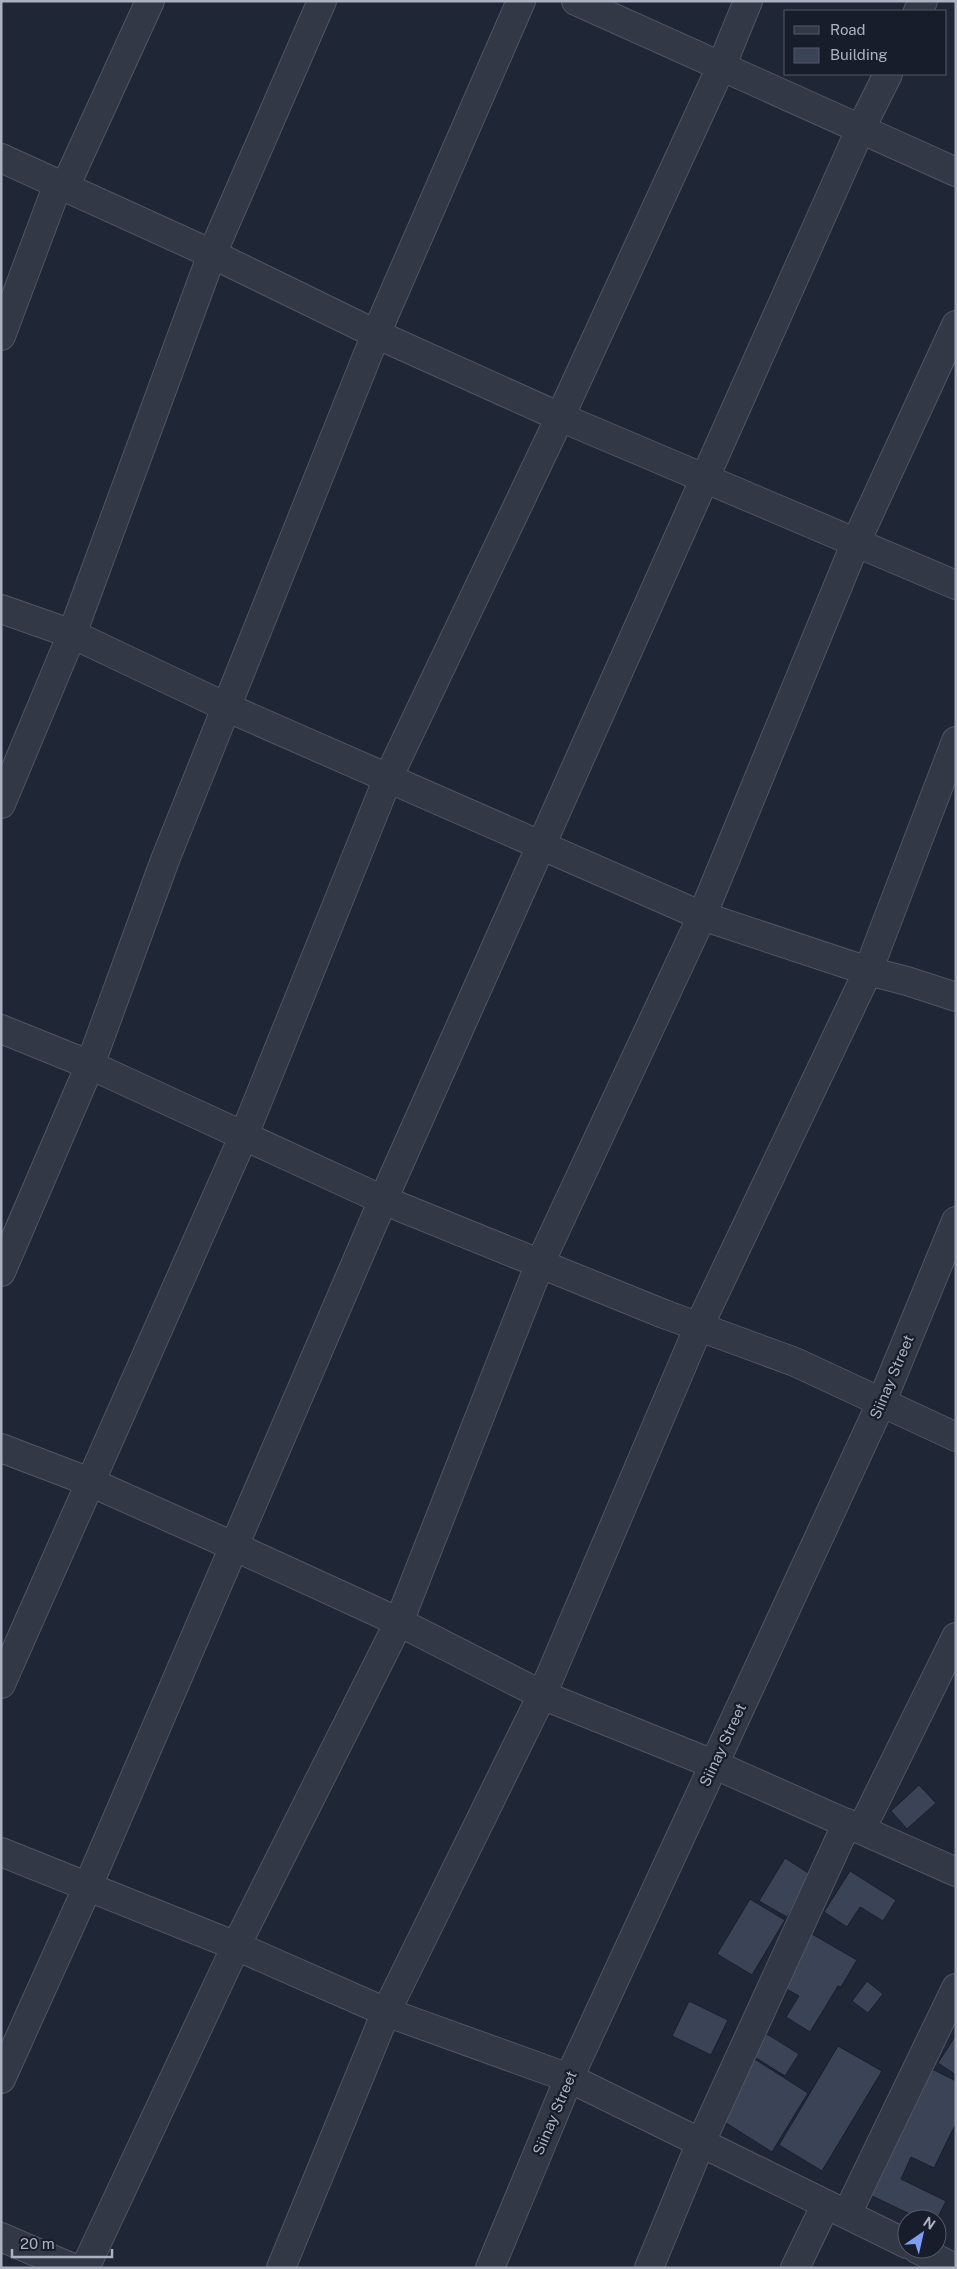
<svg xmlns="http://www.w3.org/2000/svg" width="957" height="2269" font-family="'Public Sans',sans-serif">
<rect width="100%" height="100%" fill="#1f2636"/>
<!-- building -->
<path fill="#3b4356" stroke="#1a1f2d" d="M919,1785L936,1803L907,1829L891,1811Z
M785,1858L813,1876L787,1917L759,1901Z
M850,1871L896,1900L883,1921L860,1907L847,1927L824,1912Z
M750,1899L785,1920L752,1975L717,1954Z
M812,1934L857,1960L841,1987L838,1986L810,2032L786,2017L799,1996L781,1986Z
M867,1981L883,1994L868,2013L852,2001Z
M689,2001L728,2020L711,2055L672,2036Z
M767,2034L799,2054L785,2076L753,2056Z
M956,2035V2075L938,2063Z
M838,2046L882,2071L822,2171L779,2145Z
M753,2058L808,2093L772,2152L715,2116Z
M928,2067L956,2081V2123L934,2168L911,2157L901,2179L946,2201L937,2219H920L866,2193Z"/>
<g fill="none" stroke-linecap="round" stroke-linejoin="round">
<defs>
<path id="minor" d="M576,1L956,172
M918,11L923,1
M65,187L150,1
M1,336L58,184
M1,609L72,634L226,707L702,916L868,971L907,981L956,997
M1,804L72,634L212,254L322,1
M1,1029L90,1065L383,1200L664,1314L795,1362L956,1437
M1,1272L90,1065L165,860L376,334L521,1
M1,1448L90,1482L233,1546L399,1622L542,1695L713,1764L956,1872
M1,1684L244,1135L388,778L560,417L721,67L748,1
M861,1830L956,1637
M1,1852L236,1946L386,2012L569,2078L907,2244
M1,2079L88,1886L383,1200L860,130L888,74
M847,2214L956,1988
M1,2237L73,2268
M917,2249L955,2268
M85,2268L236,1946L399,1622L540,1263L702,916L856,542L956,325
M281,2268L386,2012L542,1695L699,1326L868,971L956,741
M649,2268L701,2142L847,1823
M795,2268L826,2204"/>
<path id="tertiary" d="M1,158L212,254L376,334L560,417L956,585
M490,2268L569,2078L882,1401L956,1221"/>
</defs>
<!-- minor casing -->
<use href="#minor" stroke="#505564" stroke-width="30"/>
<!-- tertiary casing -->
<use href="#tertiary" stroke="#505564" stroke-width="30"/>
<!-- minor -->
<use href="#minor" stroke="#333846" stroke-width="28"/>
<!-- tertiary -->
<use href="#tertiary" stroke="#333846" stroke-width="28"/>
</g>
<g text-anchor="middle" stroke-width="4.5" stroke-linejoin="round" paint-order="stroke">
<!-- street labels -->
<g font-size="15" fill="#adb2c3" stroke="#181d2b">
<text transform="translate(892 1377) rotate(-67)" y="5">Siinay Street</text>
<text transform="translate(723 1745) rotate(-65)" y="5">Siinay Street</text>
<text transform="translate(555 2113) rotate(-67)" y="5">Siinay Street</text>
</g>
</g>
<!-- border -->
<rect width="957" height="2269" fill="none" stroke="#adb2c3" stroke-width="5"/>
<!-- legend -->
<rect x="784" y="10" width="162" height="65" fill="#181d2b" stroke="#545968"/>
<rect x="794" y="26" width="25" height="8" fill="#333846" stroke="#545968"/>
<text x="830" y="35" font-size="15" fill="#adb2c3">Road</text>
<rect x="794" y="48" width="25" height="15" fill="#3b4356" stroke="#545968"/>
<text x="830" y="60" font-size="15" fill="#adb2c3">Building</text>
<!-- north arrow -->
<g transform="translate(922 2234) rotate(34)"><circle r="24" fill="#181d2b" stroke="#545968"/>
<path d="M0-4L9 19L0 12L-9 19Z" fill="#7f9cf6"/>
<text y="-8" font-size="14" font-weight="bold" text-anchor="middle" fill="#adb2c3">N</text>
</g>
<!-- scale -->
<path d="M12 2249v8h100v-8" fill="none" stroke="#adb2c3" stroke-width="2.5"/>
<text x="20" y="2249" font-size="15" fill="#adb2c3" stroke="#181d2b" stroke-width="4" paint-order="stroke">20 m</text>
</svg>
